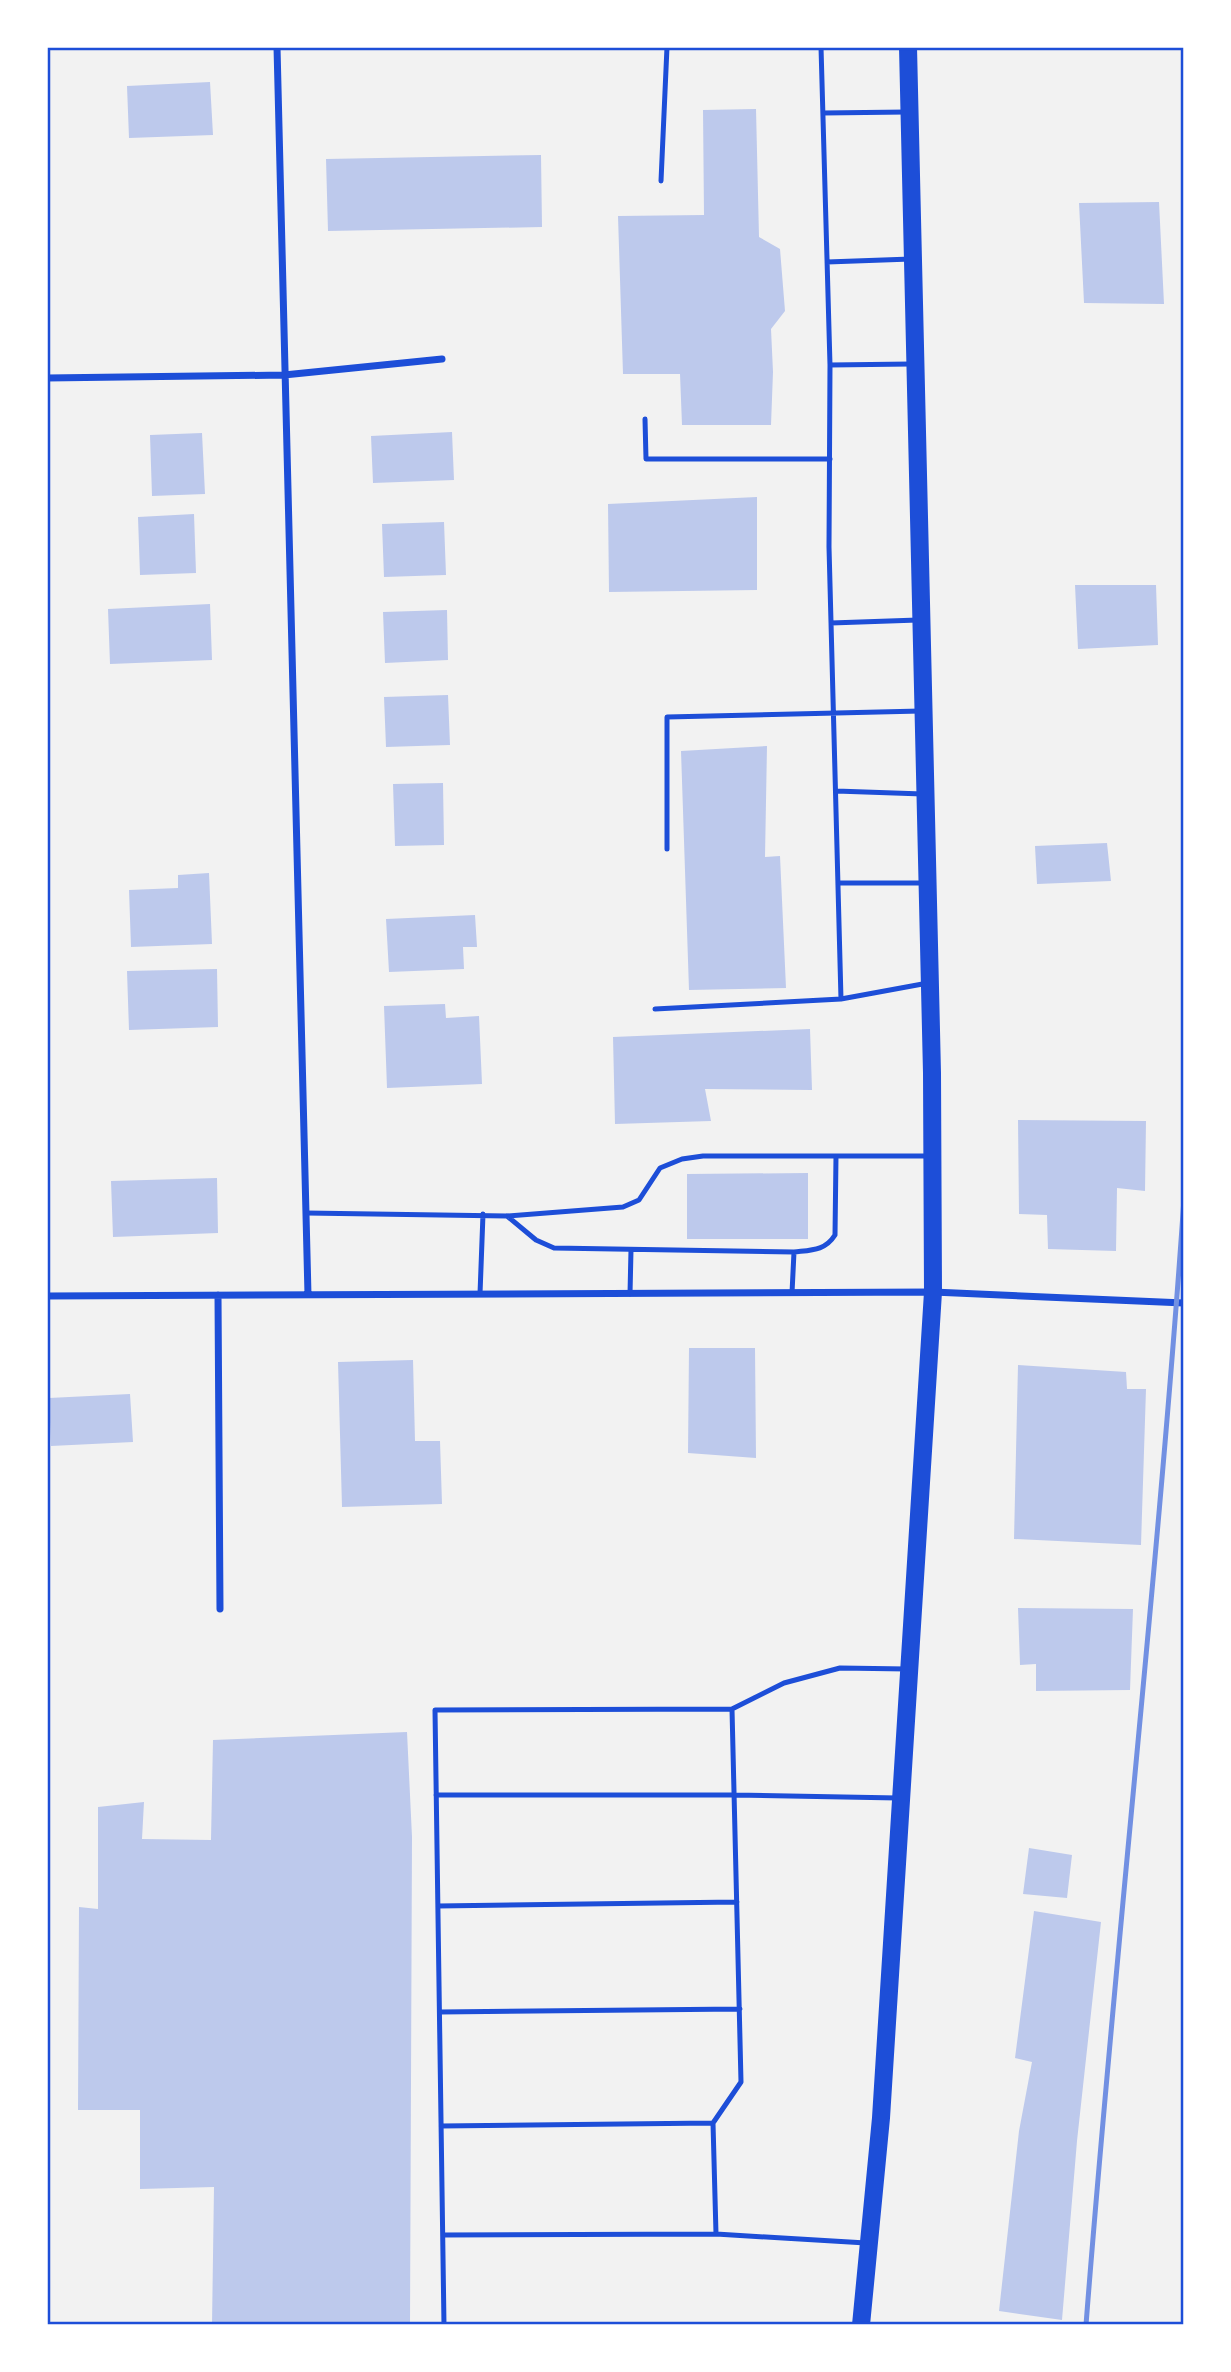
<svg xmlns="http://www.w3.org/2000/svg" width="1231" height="2372" font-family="'Source Serif 4',serif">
<rect width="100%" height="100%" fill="#f2f2f2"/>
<!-- building -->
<path fill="#bdc9ec" d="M210,82L213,135L129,138L127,86Z
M756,109L759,237L780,249L785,311L771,329L773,372L771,425H682L680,374H623L618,216L704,215L703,110Z
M541,155L542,227L328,231L326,159Z
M1159,202L1164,304L1084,303L1079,203Z
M452,432L454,480L373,483L371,436Z
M202,433L205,494L152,496L150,435Z
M757,497V590L609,592L608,504Z
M194,514L196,573L140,575L138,517Z
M444,522L446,575L384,577L382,524Z
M1075,585H1156L1158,645L1078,649Z
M210,604L212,660L110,664L108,609Z
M447,610L448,660L385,663L383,612Z
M448,695L450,745L386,747L384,697Z
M767,746L765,857L780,856L786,988L689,990L681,751Z
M443,783L444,845L395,846L393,784Z
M1107,843L1111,881L1037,884L1035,846Z
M209,873L212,944L131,947L129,890L178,888V875Z
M475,915L477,947H463L464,969L389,972L386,919Z
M217,969L218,1027L129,1030L127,971Z
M445,1004L446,1018L479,1016L482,1084L387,1088L384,1006Z
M810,1029L812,1090L705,1089L711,1121L615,1124L613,1037Z
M1018,1120L1146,1121L1145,1191L1117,1188L1116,1251L1048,1249L1047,1215L1019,1214Z
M808,1173V1239H687V1174Z
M217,1178L218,1233L113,1237L111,1181Z
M689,1348H755L756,1458L688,1453Z
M413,1360L415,1441H440L442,1504L342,1507L338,1362Z
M1018,1365L1126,1372L1127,1389H1146L1141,1545L1014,1539Z
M130,1394L133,1442L51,1446L49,1398Z
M1018,1608L1133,1609L1130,1690L1036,1691V1664L1020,1665Z
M407,1732L412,1837L410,2325H212L214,2187L140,2189V2110H78L79,1907L98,1909V1807L144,1802L142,1839L211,1840L213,1740Z
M1029,1848L1072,1855L1067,1898L1023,1894Z
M1034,1911L1101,1922L1077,2141L1062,2320L999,2311L1019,2131L1032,2062L1015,2058Z"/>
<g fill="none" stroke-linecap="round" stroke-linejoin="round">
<!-- service -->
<path stroke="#1d4ed8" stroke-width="5" d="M823,113L907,112
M661,181L667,47
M827,262L911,259
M830,365L911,364
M645,419L646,459H830
M831,623L918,620
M836,791L923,794
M667,849V717L921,711
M838,883H926
M841,999L928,983
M655,1009L841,999L829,547L830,365L821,47
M306,1213L507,1216L623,1207L639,1200L660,1168L682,1159L703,1156H928
M507,1216L536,1240L554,1248L794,1252C811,1250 825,1251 835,1235L836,1156
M792,1293L794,1252
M480,1294L483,1214
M630,1294L631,1250
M436,1795H734L898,1798
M438,1906L737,1902
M440,2012L740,2009
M441,2126L713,2123
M716,2234L713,2123L741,2082L732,1709
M443,2235L716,2234L866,2243
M444,2325L435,1710L732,1709L784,1683L840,1668L907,1669"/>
<!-- minor -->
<path stroke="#1d4ed8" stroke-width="7" d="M277,47L308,1295
M47,378L284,375L442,359
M218,1295L220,1609
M47,1296L933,1292L1184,1303"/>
<!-- primary -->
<path stroke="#1d4ed8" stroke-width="18" d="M861,2325L881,2118L933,1292L932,1073L908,47"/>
<!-- rail -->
<path stroke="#7290e2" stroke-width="5" d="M1086,2325C1115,1949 1158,1575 1184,1199"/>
</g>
<!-- border -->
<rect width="1231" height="2372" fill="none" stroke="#ffffff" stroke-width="98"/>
<rect x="49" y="49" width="1133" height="2274" fill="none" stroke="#1d4ed8" stroke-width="2.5"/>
</svg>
